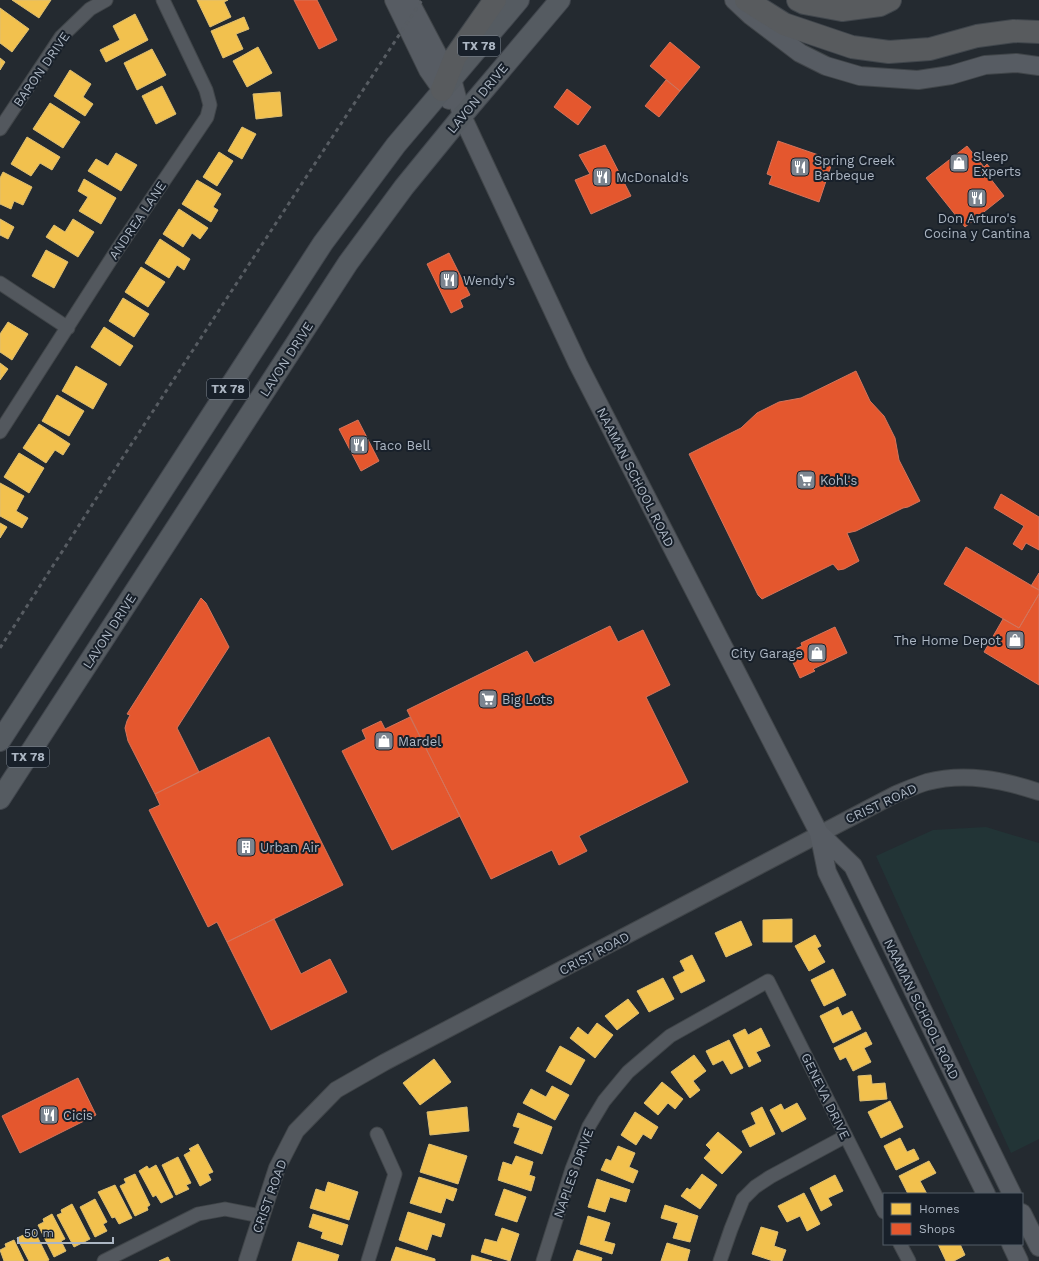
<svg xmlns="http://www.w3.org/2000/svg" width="1039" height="1261" font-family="'Work Sans',sans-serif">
<rect width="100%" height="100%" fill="#242a30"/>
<!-- green -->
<path fill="#223436" d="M986,827L1039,843V1139L1011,1153L876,856L933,830Z"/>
<!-- homes -->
<path fill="#f2c14e" stroke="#ddbe71" d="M12,0H51L39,18Z
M197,0H228L224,2L231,17L210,27Z
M0,8L29,29L12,52L0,43Z
M135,14L148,40L106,62L100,50L120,40L113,26Z
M244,17L249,29L236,34L243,49L223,58L211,31Z
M258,47L272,73L247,87L233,61Z
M152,49L166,75L137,90L124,63Z
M0,58L5,62L0,70Z
M70,70L91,84L83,97L93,104L85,116L54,96Z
M162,86L176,114L156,124L142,96Z
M280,92L282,116L256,119L253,94Z
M50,103L80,122L63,148L33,129Z
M242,127L256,134L242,159L228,151Z
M27,137L60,157L52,170L40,163L31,176L11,164Z
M219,152L233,161L217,186L203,177Z
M116,153L137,165L121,191L88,171L96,159L108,166Z
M3,172L32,187L23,205L14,201L11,209L0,204V178Z
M84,179L116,198L101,224L79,211L88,197L78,191Z
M197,180L221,194L213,207L218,210L211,222L182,204Z
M179,209L208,228L200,239L192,233L183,247L163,234Z
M0,219L14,227L8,239L0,235Z
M73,219L94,232L78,257L46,237L54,225L65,232Z
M160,239L190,259L184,270L177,265L169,278L145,263Z
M46,250L68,262L54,288L32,276Z
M141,267L165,282L148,307L125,292Z
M123,298L149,314L134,337L109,321Z
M8,322L28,334L12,360L0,352V334Z
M104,327L133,346L120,366L91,347Z
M0,363L8,369L0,380Z
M76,366L107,384L93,409L62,391Z
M57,395L84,411L69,436L42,421Z
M39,424L70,444L63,455L55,450L46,463L23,448Z
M19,453L44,468L29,493L4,477Z
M0,483L24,496L16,511L28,518L22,528L0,516Z
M0,523L7,527L0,538Z
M792,919V942H763V920Z
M741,921L752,945L726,957L715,933Z
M815,935L821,946L817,948L825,962L809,971L795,946Z
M692,955L705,981L681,993L673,977L685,971L680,961Z
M833,969L846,995L824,1006L811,980Z
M663,978L674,999L649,1012L637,991Z
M628,999L639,1013L617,1030L605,1016Z
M838,1007L842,1016L852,1011L861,1029L833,1043L820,1016Z
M597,1023L613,1035L595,1058L570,1038L578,1027L588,1035Z
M761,1028L770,1046L756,1052L761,1061L749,1067L733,1035L745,1029L748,1035Z
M866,1032L872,1044L864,1048L871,1062L853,1071L846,1057L840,1060L834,1048Z
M729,1040L743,1068L731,1074L723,1060L713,1065L706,1051Z
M560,1046L585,1060L571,1085L546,1071Z
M694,1055L706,1071L693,1081L700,1090L690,1098L671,1072Z
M434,1059L451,1082L420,1105L403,1083Z
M871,1075L872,1084L885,1083L887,1099L860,1101L858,1076Z
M662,1082L683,1099L675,1109L668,1103L658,1115L644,1103Z
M552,1086L569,1095L555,1120L523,1103L531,1089L546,1097Z
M890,1101L903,1127L881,1138L868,1112Z
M797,1103L806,1119L782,1132L770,1110L781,1104L784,1110Z
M467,1107L469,1131L430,1135L427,1112Z
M762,1107L775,1134L750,1147L742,1131L756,1124L751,1113Z
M635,1112L658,1127L651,1139L643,1134L636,1145L621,1135Z
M518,1113L552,1127L542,1154L514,1143L520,1128L513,1126Z
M718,1132L742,1152L722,1174L704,1158L711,1150L706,1145Z
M900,1138L907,1152L914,1149L919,1159L896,1170L884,1146Z
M198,1144L213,1172L208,1174L211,1180L200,1186L184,1155L191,1151L189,1149Z
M429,1144L467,1156L458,1184L420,1172Z
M618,1146L635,1153L629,1167L638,1171L633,1183L601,1170L606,1159L611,1161Z
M516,1156L533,1162L529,1175L535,1177L531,1191L498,1180L503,1162L512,1165Z
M178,1157L191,1183L186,1185L189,1189L176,1195L162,1165Z
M929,1161L936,1173L920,1181L927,1194H908L899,1176Z
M156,1165L173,1197L161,1203L156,1195L153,1197L139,1171L147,1166L149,1169Z
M135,1174L150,1205L147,1207L148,1210L135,1216L120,1186L126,1183L124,1179Z
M702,1174L717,1185L700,1209L681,1196L687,1188L690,1190Z
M835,1175L843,1191L828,1198L832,1205L821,1211L810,1188Z
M419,1177L457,1189L453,1201L446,1198L441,1213L410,1203Z
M597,1179L630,1190L626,1202L610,1197L605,1212L588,1207Z
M328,1182L358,1192L349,1220L310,1208L316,1189L325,1192Z
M115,1185L132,1218L119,1224L115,1217L112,1218L98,1192Z
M504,1189L526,1197L517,1222L495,1215Z
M804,1193L820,1224L807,1231L800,1216L787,1222L778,1206Z
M95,1199L107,1222L103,1224L107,1231L95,1237L80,1207Z
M72,1204L90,1239L74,1247L57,1215L62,1213L61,1210Z
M665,1205L698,1216L690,1242L673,1238L678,1223L661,1218Z
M408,1212L445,1224L441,1237L432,1234L427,1250L399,1240Z
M52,1214L65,1239L61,1241L66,1251L54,1257L38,1225L44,1222L43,1219Z
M313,1214L348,1225L342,1245L321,1238L323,1232L309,1227Z
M588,1216L610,1223L604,1241L615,1244L612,1254L580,1244Z
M761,1227L778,1232L774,1246L786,1250L782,1261H773L752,1254Z
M502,1228L519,1234L510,1261L481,1252L485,1239L497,1242Z
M34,1230L49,1260L47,1261H29L17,1238Z
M14,1240L24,1261H4L0,1250L6,1247L5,1244Z
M298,1242L339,1255L337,1261H292Z
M667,1243L690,1250L687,1261H661Z
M938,1244H960L965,1255L954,1261H946Z
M396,1247L435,1259V1261H391Z
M577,1250L602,1258L601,1261H573Z
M472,1255L492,1261H471Z
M168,1257L170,1261H159Z"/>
<!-- shops -->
<path fill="#e4572e" stroke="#d3745b" d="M294,0H317L337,40L319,49Z
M670,42L700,67L680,91L650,66Z
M666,80L680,91L659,117L645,106Z
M567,89L591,107L578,125L554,107Z
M778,141L833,160L819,202L769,184L772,176L767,174Z
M605,145L631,196L591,214L575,180L590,174L579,155Z
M967,146L984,167L987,164L995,174L990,178L1004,196L965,227L926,178Z
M449,253L470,295L460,300L463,307L451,313L427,264Z
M856,371L870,401L884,416L895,438L899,460L920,501L908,507L903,508L856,531L847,533L859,561L844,569L838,570L833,564L762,599L758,595L689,454L741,428L757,413L779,402L801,398Z
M358,420L379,461L361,471L339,429Z
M1001,494L1039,517V550L1026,543L1022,550L1013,544L1024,526L994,508Z
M966,547L1039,590V594L1019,628L944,584Z
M1039,573V590L1031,586Z
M1039,594V685L984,652L1003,619L1019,628Z
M201,598L206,603L229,647L177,728L199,772L155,794L128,741L125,728L127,721L130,715L127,714Z
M610,626L618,642L643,630L670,685L646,697L688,782L579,836L587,851L559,865L552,850L491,879L407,710L527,651L534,663Z
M835,627L847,653L813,669L815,671L800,678L788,652L802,646L801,643Z
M410,717L460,816L392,850L342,751L366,739L362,730L381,721L385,729Z
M269,737L343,885L227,942L217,922L208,927L149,810L160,805L155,794Z
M274,919L301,974L330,959L347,992L271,1030L227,942Z
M78,1078L96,1115L20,1153L2,1116Z"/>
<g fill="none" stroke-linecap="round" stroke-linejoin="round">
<defs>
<path id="minor" d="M0,129L61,37L90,9L106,0
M0,283L68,328
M0,432L117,250L207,117L210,105L206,90L163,0
M900,1244L909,1261
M104,1261L198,1214L225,1209L261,1216
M368,1261L395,1174L377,1134
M543,1261L572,1169L589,1126L604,1101L628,1072L670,1036L768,981L884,1212
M720,1261L731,1229L743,1199L755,1187L770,1177L846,1136"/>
<path id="tertiary" d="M247,1261L277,1168L296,1131L336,1090L385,1062L896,794C906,790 917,785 927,782C965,772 1003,780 1039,792"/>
<path id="secondary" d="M394,0L428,70L449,100
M409,0L440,59L452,79L462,116L578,364L819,833L827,872L986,1194
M734,0L750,15L800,53L826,66L860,76L918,80L951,75L985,65L1016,63L1039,66
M819,833L853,866L970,1108L1012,1194
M1022,1213L1039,1247
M1011,1244L1019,1261"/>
<path id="primary" d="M0,741L323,243L396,145L519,0
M0,799L348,263L404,187L462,116L560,0"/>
<path id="motorway" d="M746,0L784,24L852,47L889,52L930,49L977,36L1014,31L1039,32
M798,0L804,3L842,10L880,5L890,0
M442,90L455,57L495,0"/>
</defs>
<!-- minor casing -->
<use href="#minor" stroke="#404549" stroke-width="15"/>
<!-- tertiary casing -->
<use href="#tertiary" stroke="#404549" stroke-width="18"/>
<!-- secondary casing -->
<use href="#secondary" stroke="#404549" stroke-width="20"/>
<!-- primary casing -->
<use href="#primary" stroke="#41464d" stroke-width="22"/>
<!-- motorway casing -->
<use href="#motorway" stroke="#40464c" stroke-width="24"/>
<!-- minor -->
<use href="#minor" stroke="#53585e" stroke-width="13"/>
<!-- tertiary -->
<use href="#tertiary" stroke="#53585e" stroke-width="16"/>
<!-- secondary -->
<use href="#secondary" stroke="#575c63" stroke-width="18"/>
<!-- primary -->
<use href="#primary" stroke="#555b61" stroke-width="20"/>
<!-- motorway -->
<use href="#motorway" stroke="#585b5e" stroke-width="22"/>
<!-- rail -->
<path stroke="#575c62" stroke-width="3" stroke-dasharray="4 4" stroke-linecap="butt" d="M0,648L123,457L422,0"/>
</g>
<!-- icons -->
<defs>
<symbol id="shop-square" viewBox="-11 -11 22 22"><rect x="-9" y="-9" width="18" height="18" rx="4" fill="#7c8590" stroke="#18202a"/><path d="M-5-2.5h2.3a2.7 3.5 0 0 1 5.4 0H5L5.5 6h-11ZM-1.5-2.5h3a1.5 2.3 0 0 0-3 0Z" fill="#fff"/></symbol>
<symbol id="restaurant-square" viewBox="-11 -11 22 22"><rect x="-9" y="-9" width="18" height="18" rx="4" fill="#7c8590" stroke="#18202a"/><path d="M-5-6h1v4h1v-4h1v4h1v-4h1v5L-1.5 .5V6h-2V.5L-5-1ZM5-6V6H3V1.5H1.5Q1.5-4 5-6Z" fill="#fff"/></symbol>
<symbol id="supermarket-square" viewBox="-11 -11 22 22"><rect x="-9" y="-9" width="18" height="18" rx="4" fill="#7c8590" stroke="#18202a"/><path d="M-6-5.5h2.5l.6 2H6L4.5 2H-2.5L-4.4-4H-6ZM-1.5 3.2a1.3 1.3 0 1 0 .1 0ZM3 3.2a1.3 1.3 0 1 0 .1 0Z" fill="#fff"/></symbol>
<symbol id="building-square" viewBox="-11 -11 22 22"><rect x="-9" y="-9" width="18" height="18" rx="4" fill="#7c8590" stroke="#18202a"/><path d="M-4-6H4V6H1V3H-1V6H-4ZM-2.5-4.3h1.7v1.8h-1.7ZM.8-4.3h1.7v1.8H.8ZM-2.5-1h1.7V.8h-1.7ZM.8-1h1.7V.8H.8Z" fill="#fff"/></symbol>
</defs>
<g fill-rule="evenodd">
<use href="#shop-square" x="948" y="152" width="22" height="22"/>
<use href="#restaurant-square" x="789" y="156" width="22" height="22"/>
<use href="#restaurant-square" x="591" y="166" width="22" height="22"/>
<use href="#restaurant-square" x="966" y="187" width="22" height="22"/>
<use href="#restaurant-square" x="438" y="269" width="22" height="22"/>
<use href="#restaurant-square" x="348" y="434" width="22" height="22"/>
<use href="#supermarket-square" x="795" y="469" width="22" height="22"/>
<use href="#shop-square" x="1004" y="629" width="22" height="22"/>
<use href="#shop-square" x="806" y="642" width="22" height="22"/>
<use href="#supermarket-square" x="477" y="688" width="22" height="22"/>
<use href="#shop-square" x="373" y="730" width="22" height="22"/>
<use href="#building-square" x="235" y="836" width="22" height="22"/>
<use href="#restaurant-square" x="38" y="1104" width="22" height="22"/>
</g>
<g text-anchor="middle" stroke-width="4" stroke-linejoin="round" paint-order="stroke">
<!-- shield labels -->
<g fill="#18202a" stroke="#808995" stroke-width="1">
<rect x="458" y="36" width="42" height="20" rx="3"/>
<rect x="207" y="379" width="42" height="20" rx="3"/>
<rect x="7" y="747" width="42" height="20" rx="3"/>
</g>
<g font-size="12" font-weight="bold" fill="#acb6c3">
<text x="479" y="50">TX 78</text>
<text x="228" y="393">TX 78</text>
<text x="28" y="761">TX 78</text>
</g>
<!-- street labels -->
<g font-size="13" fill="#acb6c3" stroke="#18202a">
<text transform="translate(41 69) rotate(-55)" y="5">BARON DRIVE</text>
<text transform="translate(477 98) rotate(-50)" y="5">LAVON DRIVE</text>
<text transform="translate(137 220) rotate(-56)" y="5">ANDREA LANE</text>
<text transform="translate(286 359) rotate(-57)" y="5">LAVON DRIVE</text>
<text transform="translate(636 477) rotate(63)" y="5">NAAMAN SCHOOL ROAD</text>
<text transform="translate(109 631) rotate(-57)" y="5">LAVON DRIVE</text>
<text transform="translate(881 803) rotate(-25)" y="5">CRIST ROAD</text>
<text transform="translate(594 953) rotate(-28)" y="5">CRIST ROAD</text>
<text transform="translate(922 1009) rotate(64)" y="5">NAAMAN SCHOOL ROAD</text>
<text transform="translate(826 1096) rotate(64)" y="5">GENEVA DRIVE</text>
<text transform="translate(573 1173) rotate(-70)" y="5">NAPLES DRIVE</text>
<text transform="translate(269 1196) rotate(-70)" y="5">CRIST ROAD</text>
</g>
<!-- poi labels -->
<g font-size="13" fill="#acb6c3" stroke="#18202a" text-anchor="start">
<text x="973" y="161">Sleep<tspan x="973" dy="15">Experts</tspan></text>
<text x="814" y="165">Spring Creek<tspan x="814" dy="15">Barbeque</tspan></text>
<text x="616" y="182">McDonald's</text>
<text x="977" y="223" text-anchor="middle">Don Arturo's<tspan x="977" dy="15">Cocina y Cantina</tspan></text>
<text x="463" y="285">Wendy's</text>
<text x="373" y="450">Taco Bell</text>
<text x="820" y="485">Kohl's</text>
<text x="1001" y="645" text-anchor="end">The Home Depot</text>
<text x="803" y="658" text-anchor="end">City Garage</text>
<text x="502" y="704">Big Lots</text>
<text x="398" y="746">Mardel</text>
<text x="260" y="852">Urban Air</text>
<text x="63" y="1120">Cicis</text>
</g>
</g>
<!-- legend -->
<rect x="883" y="1193" width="140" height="52" fill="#18202a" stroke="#535c67"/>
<rect x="891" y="1203" width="20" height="12" fill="#f2c14e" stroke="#535c67"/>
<text x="919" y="1213" font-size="12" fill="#acb6c3">Homes</text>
<rect x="891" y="1223" width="20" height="12" fill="#e4572e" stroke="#535c67"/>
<text x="919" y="1233" font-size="12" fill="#acb6c3">Shops</text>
<!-- scale -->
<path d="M18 1237v6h95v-6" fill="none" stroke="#acb6c3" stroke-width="2"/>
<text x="24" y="1237" font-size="12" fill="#acb6c3" stroke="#18202a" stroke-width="3" paint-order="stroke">50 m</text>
</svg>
